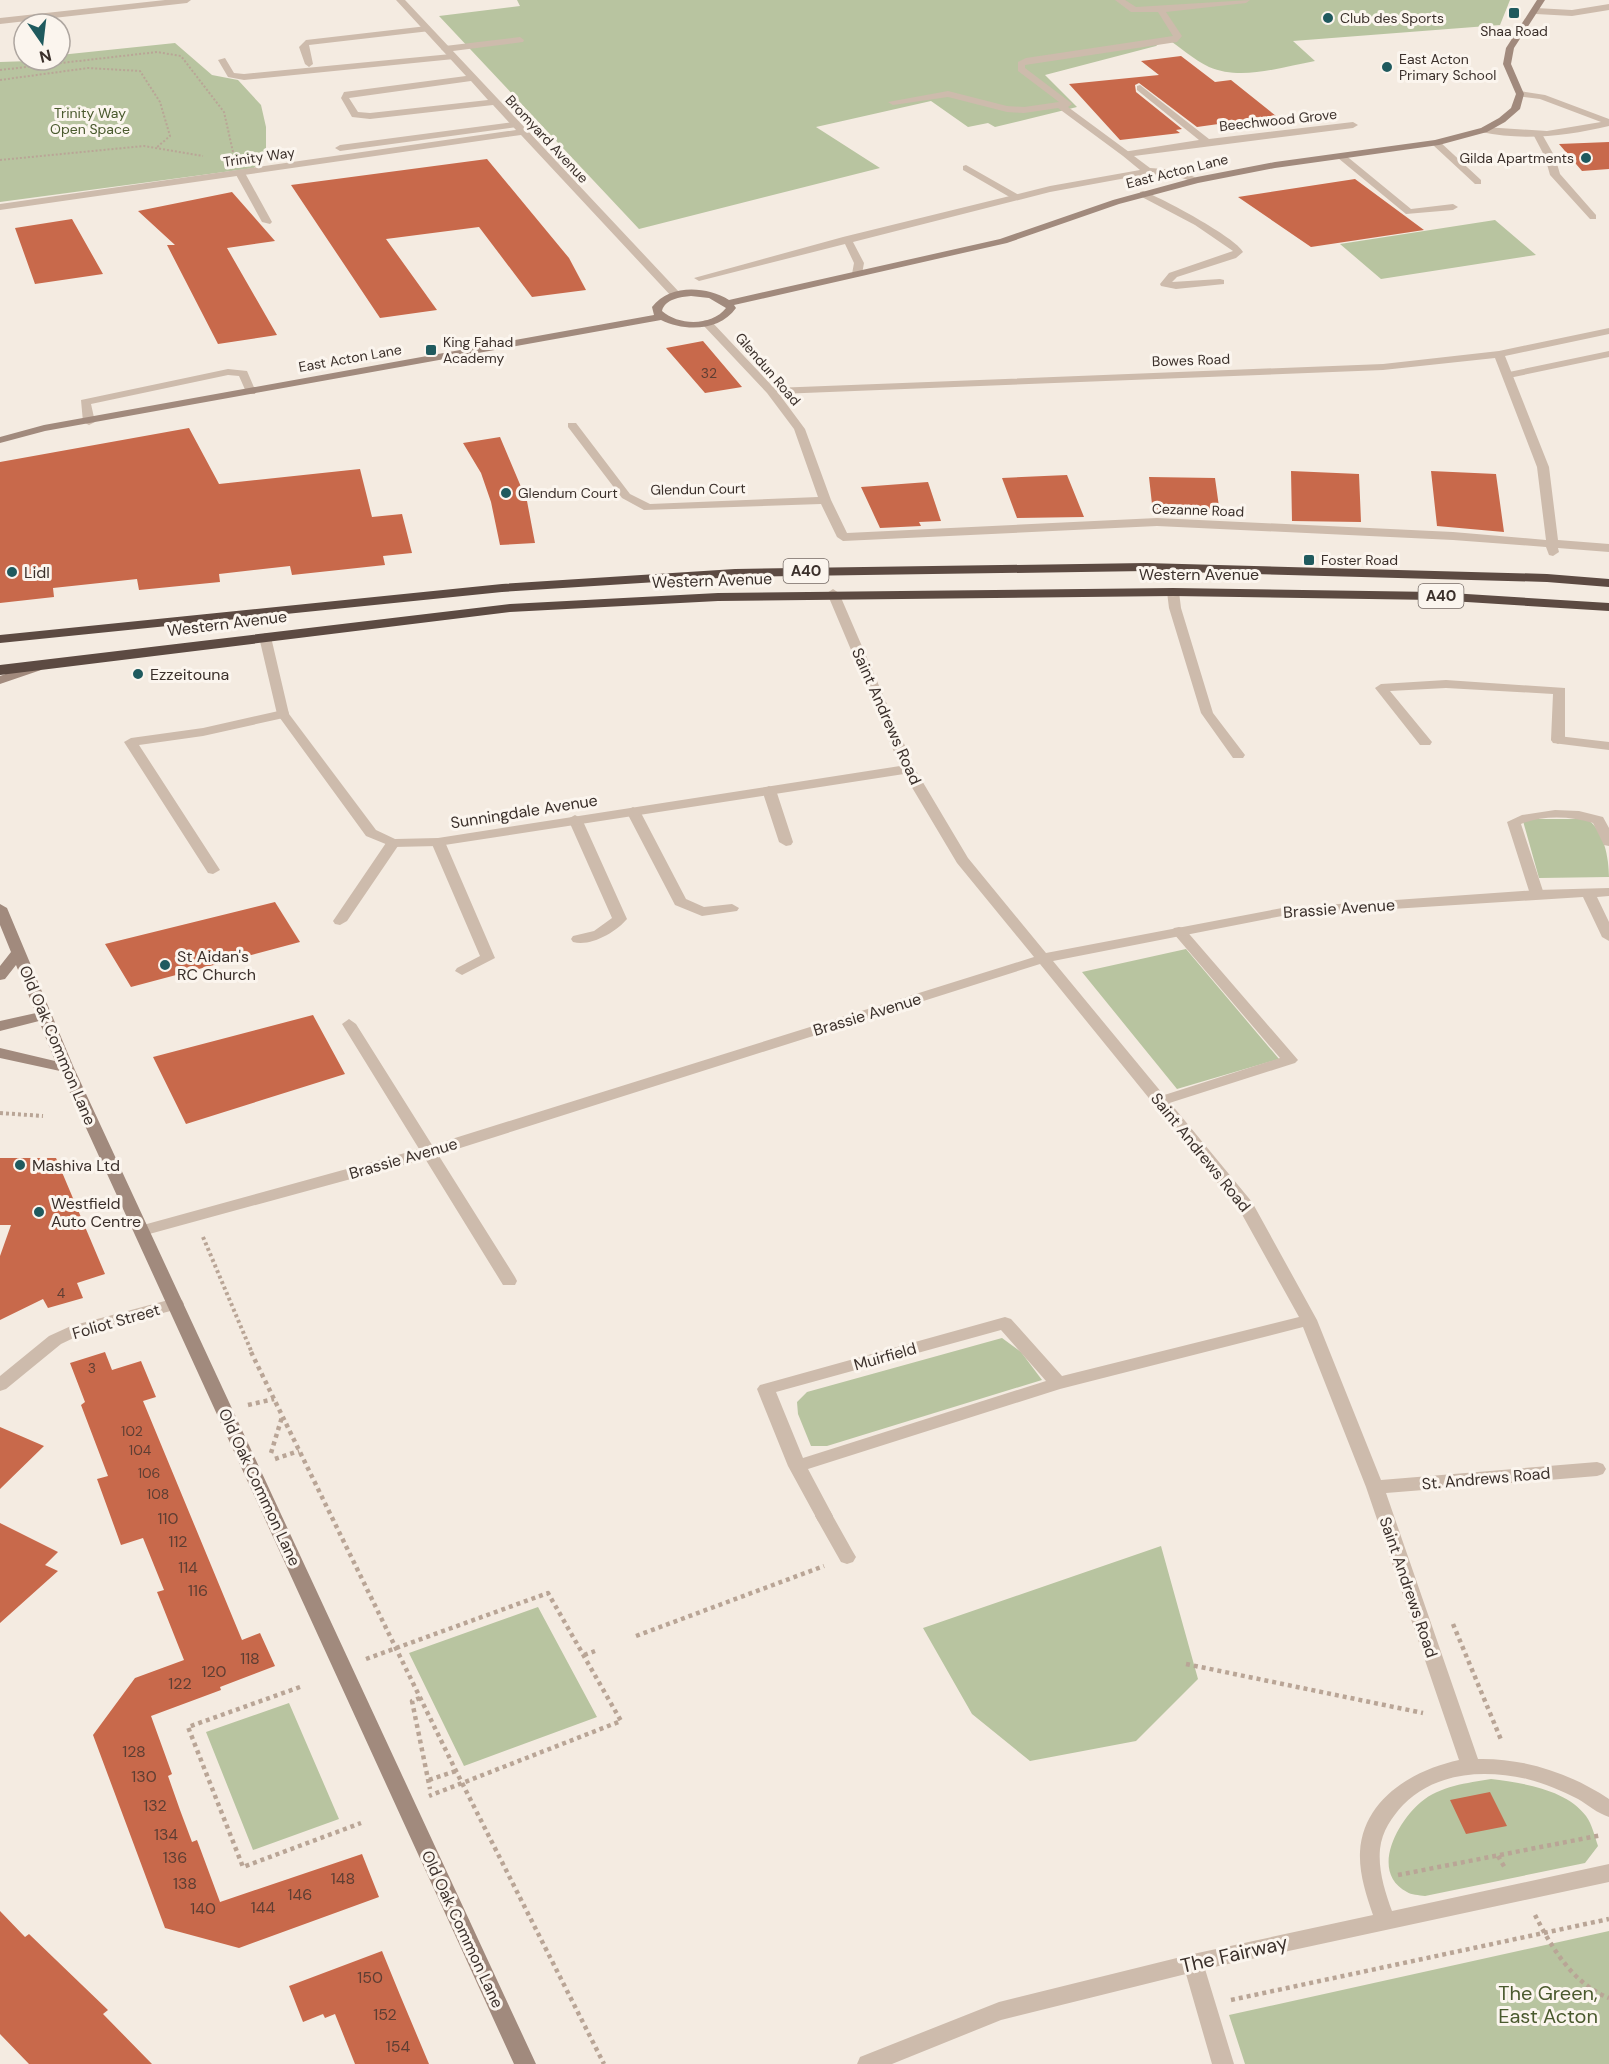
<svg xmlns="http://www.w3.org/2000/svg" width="1609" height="2064" font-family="'DM Sans',sans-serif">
<rect width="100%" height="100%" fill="#f4ebe1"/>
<!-- green -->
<path fill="#b8c4a0" d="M517,0H1510L1500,25L1293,41L1315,61C1281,67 1242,81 1209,67C1194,60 1180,47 1166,38L1156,46L1045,75L1077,107L995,127L988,123L968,127L931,101L816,127L880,168L639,229L439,16L520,6Z
M175,43L212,75L238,80L261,105L266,127V155L254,168L0,202V62L60,60V55Z
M1495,220L1536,255L1381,279L1340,244Z
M1529,819H1586C1604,828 1609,859 1609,877L1539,878L1523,821Z
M1186,949L1279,1059L1177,1089L1082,972Z
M1002,1338L1021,1352L1042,1380L827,1446H811L798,1414L797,1402L807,1392Z
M1161,1546L1198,1679L1136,1741L1030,1761L972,1714L923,1628Z
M538,1607L597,1717L464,1766L409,1653Z
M289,1703L339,1819L253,1850L206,1732Z
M1491,1779C1522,1783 1566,1789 1586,1816C1592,1824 1595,1837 1598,1846L1585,1863L1425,1896C1419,1895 1411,1895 1407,1892C1369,1872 1398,1821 1421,1802C1440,1786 1467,1783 1491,1779Z
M1609,1931V2064H1245L1229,2015Z"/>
<!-- building -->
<path fill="#c8694b" d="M1181,56L1215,82L1231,80L1276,116L1197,127L1139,83L1135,85L1136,92L1182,129L1176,130L1180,133L1120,140L1069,84L1159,75L1141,61Z
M1609,142V169L1582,171L1559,144Z
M487,159L569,258L586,290L532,297L479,227L386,239L437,310L380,318L291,185Z
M1355,179L1424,230L1311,247L1238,197Z
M232,192L275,241L227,248L277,335L218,344L167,245H175L138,211Z
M72,219L103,274L35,284L15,228Z
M703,341L742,387L705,393L666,348Z
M189,428L219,484L360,469L372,517L402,514L412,553L383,556L385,565L292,575L290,566L219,574L220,582L139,590L137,579L53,588L54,597L0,603V462Z
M500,437L527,501L535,543L500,545L491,502L481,473L463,443Z
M1291,471L1359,474L1361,522L1292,521Z
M1431,471L1496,474L1504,532L1437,526Z
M1067,475L1084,517L1017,518L1002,478Z
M1149,477L1215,478L1220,514L1153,513Z
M928,482L941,521L919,522L921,526L880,528L861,487Z
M275,902L300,942L131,987L105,944Z
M313,1015L345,1074L186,1124L153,1057Z
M0,1158H56L105,1274L77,1283L83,1298L48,1308L43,1299L0,1320V1256L11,1225H0Z
M105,1352L112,1370L141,1361L156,1397L143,1401L242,1640L260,1633L275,1666L220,1687L221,1690L151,1716L172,1774L168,1776L180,1810L192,1842L197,1840L220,1902L362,1854L379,1897L239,1948L165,1928L93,1735L135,1678L184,1660L157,1592L164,1590L143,1538L121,1545L97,1479L108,1476L81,1405L85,1402L70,1363Z
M0,1427L44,1446L0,1489Z
M0,1523L58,1552L45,1565L58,1571L0,1623Z
M1490,1792L1507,1826L1466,1834L1450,1800Z
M0,1911L25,1937L29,1934L108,2010L103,2014L152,2064H29L0,2034Z
M382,1951L400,1995L429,2064H355L335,2014L325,2018L323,2014L303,2022L289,1986Z"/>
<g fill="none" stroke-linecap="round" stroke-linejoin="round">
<!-- path-far2 -->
<path stroke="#b9a596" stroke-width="2" stroke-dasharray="2 2" stroke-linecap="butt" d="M0,70L157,52L181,56L224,112L233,152
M0,80L88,68L140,71L160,102L170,136L156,148
M0,160L144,146L203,156"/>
<!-- path-far1 -->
<path stroke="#b9a596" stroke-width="4" stroke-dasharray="3 3" stroke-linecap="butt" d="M0,1113L43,1116
M203,1237L252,1353"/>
<!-- path -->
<path stroke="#b9a596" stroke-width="4.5" stroke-dasharray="4 4" stroke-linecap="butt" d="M251,1352L456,1771L604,2064
M248,1405L274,1399
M271,1453L282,1417
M275,1459L299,1451
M1453,1624L1502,1742
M636,1636L824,1566
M584,1655L595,1651
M366,1659L548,1593L621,1721L429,1796
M1186,1664L1423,1713
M300,1687L188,1727L243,1867L361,1823
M420,1698L412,1701L430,1789
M429,1780L456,1771
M1498,1856L1505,1868
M1398,1875L1602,1835
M1535,1915C1552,1948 1573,1984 1609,1998
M1231,2000L1609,1919"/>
<!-- lane -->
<path fill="#cdbbac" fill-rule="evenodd" d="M1115,0H1125L1136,7L1250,0L1246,3L1166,12L1182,36L1177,42L1025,65V68L1070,102L1072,104L1068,107L1129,152V156H1123L1058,108L1024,113L1007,112L948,97L893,105L888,102L948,91L1007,106L1024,107L1059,102L1018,71V62L1026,58L1173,36L1158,12H1131Z
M427,26L430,27V31L309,45L313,64L309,67L305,64L299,47L306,40Z
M520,37L524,40L523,42L445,52L441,49L445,46Z
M451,54L455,57L454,59L244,80L228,77L218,60L225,58L234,73L244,74Z
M514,122L519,125L517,127L340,151L335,148L340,145Z
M1536,134H1542L1555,157L1560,174L1596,215V219H1590L1550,175L1545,157L1534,136Z
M1433,141H1439L1481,180V184H1475L1433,145Z
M1338,154H1344L1411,209L1453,204L1458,207L1453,210L1406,214L1338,158Z
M966,165L1019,195L1021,197L1013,199L963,170V166Z
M237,171L245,173L272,222L270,224L262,222L235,173Z
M1143,191C1160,197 1237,238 1243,252L1236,258L1177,277L1172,282L1220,279L1224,280V284L1176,289L1161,286L1160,284L1169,273L1233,251L1195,225L1140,196V192Z
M1609,351V357L1509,378L1504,375L1509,372Z
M228,369L247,371L256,392L255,394H247L239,376L228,375L91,404L95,422L89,425L83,422L81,400Z
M1446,680L1565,688V740L1558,744L1551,740L1553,694L1446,688L1390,691L1432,742L1430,745H1420L1375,688L1381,684Z
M283,710L288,711L289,714L288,717L203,736L139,745L220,870L213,874L208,873L124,742L131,738L203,728Z
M769,786L776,790L793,842L791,845L786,846L779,842L762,790Z
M633,807L640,811L686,899L704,907L732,904L739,908L737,911L702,916L675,905L626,811Z
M1555,810L1579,811L1603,817L1609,828V846L1604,845L1593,823C1571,816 1542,815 1521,824L1544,894L1537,898L1530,894L1507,822L1522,815Z
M575,815L582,819L627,919C616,932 591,947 573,942L571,939L573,936L594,931L612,918L568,819Z
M438,838L445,842L495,958L462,975L455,971L457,968L480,956L431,842Z
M393,839L400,843L347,921L340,925L335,924L333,921L388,840Z
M1179,927L1184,928L1298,1060L1295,1063L1160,1106L1155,1104L1152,1101L1155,1098L1280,1058L1174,934L1172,931L1174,928Z
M349,1019L356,1024L515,1277L517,1281L515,1285H503L342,1024Z
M824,1509L830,1511L853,1552L856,1557L853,1562L847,1564L841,1562L815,1516L818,1511Z"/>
<!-- street -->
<path fill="#cdbbac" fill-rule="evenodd" d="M165,0H191L187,3L0,24V18Z
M396,0H405L680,293V297H672L521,135L0,210V204L516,130L493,105L370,119L352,117L341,98L344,92L466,76ZM471,81L488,100L370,113L358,112L349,98Z
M1609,4V10L1572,16L1536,14L1532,11L1536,8L1572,10Z
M1140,85L1209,139L1353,122L1358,125L1353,128L1134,156L1150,168L1177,170L1202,180L1197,183L1176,176L1148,174L1050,192L853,242L864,263L862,274L857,277L852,274L854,263L845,244L699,281L694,278L843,237L1050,186L1140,170L1123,156V152L1199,140L1137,90V86Z
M1520,91L1545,95L1609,119V126C1567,136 1523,141 1481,132L1479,130L1484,127L1547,131L1601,122L1540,99L1517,96L1516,94Z
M707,320L711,321L774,388L1383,364L1499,351L1609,328V334L1505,356L1549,467L1558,540L1609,544V552L1558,548L1559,552L1553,556L1549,555L1546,547L1453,540L1157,526L843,541L837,537L821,504L644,510L622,498L568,427V423H576L630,494L650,504L818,497L794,429L767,393L703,325V321ZM1495,358L1537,467L1546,540L1453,532L1157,518L847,533L831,500L805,429L779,394L1383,370Z
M1173,588L1179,592L1181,608L1213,713L1245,755L1243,758H1233L1201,713L1169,608L1167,592Z
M833,589L839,593L915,769L968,858L1046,953L1282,908L1537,890L1609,888V896L1597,897L1609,922V941L1602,937L1583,897L1282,916L1053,961L1252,1202L1317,1320L1381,1480L1597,1462L1603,1464L1606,1469L1603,1474L1597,1476L1386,1493L1478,1759C1524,1758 1570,1773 1609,1799V1817C1597,1813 1588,1805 1578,1799C1562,1791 1544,1783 1527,1779C1483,1769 1436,1772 1403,1805C1392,1817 1382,1831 1380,1849C1378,1870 1385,1892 1392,1911L1609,1864V1882L1205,1969L1234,2064H1212L1186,1974L1001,2020L892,2064H857L860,2057L999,2002L1193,1954L1373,1915C1366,1895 1359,1873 1360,1852C1363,1799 1413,1770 1459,1760L1366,1487L1303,1327L1060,1389L808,1469L833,1516L830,1521L824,1523L818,1521L788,1466L757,1389L760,1385L1005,1317L1011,1319L1062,1376L1299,1317L1239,1209L1040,964L435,1156L142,1236L134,1231L136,1227L423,1148L1034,957L957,863L904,774L438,846L393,847L366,836L277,714L259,637L265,633L271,637L289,714L376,830L395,839L438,838L900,766L827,593ZM1001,1330L1046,1381L803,1458L776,1392Z
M1558,736L1609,742V750L1553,743L1551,740L1553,737Z
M176,1298L182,1300L184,1304L182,1308L82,1334L61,1344L6,1389L0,1391V1376L49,1336L71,1326Z"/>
<!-- secondary -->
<path fill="#a18a7d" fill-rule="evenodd" d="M1537,0H1545L1514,48L1511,64L1524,94L1520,109L1505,122L1487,132L1439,145L1275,168L1198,183L1119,204L1007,243L734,305L736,308C720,331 685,332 661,320L45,431L0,443V437L44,425L654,315L652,307C670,284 706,286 729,300L1000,239L1113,200L1197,177L1275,162L1435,140L1481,128L1499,118L1511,108L1516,94L1503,64L1506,48ZM691,296L709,298L726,308C712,326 679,326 662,311C665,299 680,297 691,296Z
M37,663L43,667L41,670L0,684V676Z
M0,904L7,908L74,1068L536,2064H514L60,1071L0,1058V1048L55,1061L39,1021L0,1031V1021L36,1013L16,965L5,979L0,980V966L11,952L0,925Z"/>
<!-- highway -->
<path fill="#5c4a42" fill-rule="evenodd" d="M1146,563L1547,574L1609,579V587L1547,582L1146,571L735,577L502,592L0,643V635L502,584L735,569Z
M1173,588L1435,592L1609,603V611L1435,600L1173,596L718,601L510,612L0,675V665L510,604L718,593Z"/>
</g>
<!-- markers -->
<g fill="#1f5a5e" stroke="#fbf5ee" stroke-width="2">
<rect x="1508" y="7" width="12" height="12" rx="3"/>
<circle cx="1328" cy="18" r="6"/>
<circle cx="1387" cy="67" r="6"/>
<circle cx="1586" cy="158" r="6"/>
<rect x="425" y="344" width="12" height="12" rx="3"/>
<circle cx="506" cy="493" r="6"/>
<rect x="1303" y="554" width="12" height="12" rx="3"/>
<circle cx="12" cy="572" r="6"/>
<circle cx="138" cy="674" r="6"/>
<circle cx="165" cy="965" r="6"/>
<circle cx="20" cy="1165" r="6"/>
<circle cx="39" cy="1212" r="6"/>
</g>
<g text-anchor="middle" stroke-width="6" stroke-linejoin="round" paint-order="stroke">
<!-- far-poi labels -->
<g font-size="14" fill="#3b302b" stroke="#fbf5ee" text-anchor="start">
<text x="1340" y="23">Club des Sports</text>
<text x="1514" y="36" text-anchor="middle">Shaa Road</text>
<text x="1399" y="64">East Acton<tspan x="1399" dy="16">Primary School</tspan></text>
<text x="1574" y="163" text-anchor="end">Gilda Apartments</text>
<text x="443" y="347">King Fahad<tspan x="443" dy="16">Academy</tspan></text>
<text x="518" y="498">Glendum Court</text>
<text x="1321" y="565">Foster Road</text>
</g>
<!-- far-park labels -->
<g font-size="14" fill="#4a5a2e" stroke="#fbf5ee">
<text x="90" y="118">Trinity Way<tspan x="90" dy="16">Open Space</tspan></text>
</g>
<!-- far-street labels -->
<g font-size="14" fill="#3b302b" stroke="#fbf5ee">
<text transform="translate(1278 120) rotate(-6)" y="5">Beechwood Grove</text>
<text transform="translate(547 139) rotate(47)" y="5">Bromyard Avenue</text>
<text transform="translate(259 157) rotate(-8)" y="5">Trinity Way</text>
<text transform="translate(1177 171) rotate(-14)" y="5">East Acton Lane</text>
<text transform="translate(350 358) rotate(-10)" y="5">East Acton Lane</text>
<text transform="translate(1191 360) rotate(-2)" y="5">Bowes Road</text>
<text transform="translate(768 369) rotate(49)" y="5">Glendun Road</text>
<text transform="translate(698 489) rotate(-1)" y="5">Glendun Court</text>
<text transform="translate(1198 510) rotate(2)" y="5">Cezanne Road</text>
</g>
<!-- number labels -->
<g font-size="14" fill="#5e3e33">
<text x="709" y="378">32</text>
<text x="61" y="1298">4</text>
<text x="92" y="1373">3</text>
<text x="132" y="1436">102</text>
<text x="140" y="1455">104</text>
<text x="149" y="1478">106</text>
<text x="158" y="1499">108</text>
</g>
<!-- shield labels -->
<g fill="#fbf5ee" stroke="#756b66" stroke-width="1.5">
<rect x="783.5" y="559" width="45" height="24" rx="4.5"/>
<rect x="1418.5" y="584" width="45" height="24" rx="4.5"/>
</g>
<g font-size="15" font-weight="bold" fill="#3b302b">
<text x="806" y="576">A40</text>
<text x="1441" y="601">A40</text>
</g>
<!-- poi labels -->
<g font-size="16" fill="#3b302b" stroke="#fbf5ee" text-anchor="start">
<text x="24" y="578">Lidl</text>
<text x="150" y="680">Ezzeitouna</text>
<text x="177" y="962">St Aidan's<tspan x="177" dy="18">RC Church</tspan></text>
<text x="32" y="1171">Mashiva Ltd</text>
<text x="51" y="1209">Westfield<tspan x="51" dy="18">Auto Centre</tspan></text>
</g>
<!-- street labels -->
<g font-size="16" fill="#3b302b" stroke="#fbf5ee">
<text x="1199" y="580">Western Avenue</text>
<text transform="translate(712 580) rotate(-2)" y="6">Western Avenue</text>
<text transform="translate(227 623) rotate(-7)" y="6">Western Avenue</text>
<text transform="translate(887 716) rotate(66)" y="6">Saint Andrews Road</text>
<text transform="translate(524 811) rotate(-9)" y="6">Sunningdale Avenue</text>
<text transform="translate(1339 908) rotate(-4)" y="6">Brassie Avenue</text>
<text transform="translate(867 1014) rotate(-17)" y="6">Brassie Avenue</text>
<text transform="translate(58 1045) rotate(67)" y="6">Old Oak Common Lane</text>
<text transform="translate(1201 1152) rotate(51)" y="6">Saint Andrews Road</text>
<text transform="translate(403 1158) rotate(-16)" y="6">Brassie Avenue</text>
<text transform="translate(116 1321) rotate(-16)" y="6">Foliot Street</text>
<text transform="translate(885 1356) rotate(-16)" y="6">Muirfield</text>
<text transform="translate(1486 1478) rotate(-5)" y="6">St. Andrews Road</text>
<text transform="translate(260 1487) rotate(65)" y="6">Old Oak Common Lane</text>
<text transform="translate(1409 1587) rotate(71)" y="6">Saint Andrews Road</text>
<text transform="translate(463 1929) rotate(65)" y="6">Old Oak Common Lane</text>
</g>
<!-- near-number labels -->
<g font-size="16" fill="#5e3e33">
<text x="168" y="1524">110</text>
<text x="178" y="1547">112</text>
<text x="188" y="1573">114</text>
<text x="198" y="1596">116</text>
<text x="250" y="1664">118</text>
<text x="214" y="1677">120</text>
<text x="180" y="1689">122</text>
<text x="134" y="1757">128</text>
<text x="144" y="1782">130</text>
<text x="155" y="1811">132</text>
<text x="166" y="1840">134</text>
<text x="175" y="1863">136</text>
<text x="343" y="1884">148</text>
<text x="185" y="1889">138</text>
<text x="300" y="1900">146</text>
<text x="263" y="1913">144</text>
<text x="203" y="1914">140</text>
<text x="370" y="1983">150</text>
<text x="385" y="2020">152</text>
<text x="398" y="2052">154</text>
</g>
<!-- near-street labels -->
<g font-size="20" fill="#3b302b" stroke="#fbf5ee">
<text transform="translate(1234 1954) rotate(-13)" y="7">The Fairway</text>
</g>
<!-- near-park labels -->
<g font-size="20" fill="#4a5a2e" stroke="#fbf5ee">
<text x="1548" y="2000">The Green,<tspan x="1548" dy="23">East Acton</tspan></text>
</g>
</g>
<!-- north arrow -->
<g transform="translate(42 42) rotate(166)"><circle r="28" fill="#fbf5ee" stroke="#aea6a0" stroke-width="1.5"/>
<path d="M0-4.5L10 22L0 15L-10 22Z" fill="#1f5a5e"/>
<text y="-9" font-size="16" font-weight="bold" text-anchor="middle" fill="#3b302b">N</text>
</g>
</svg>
